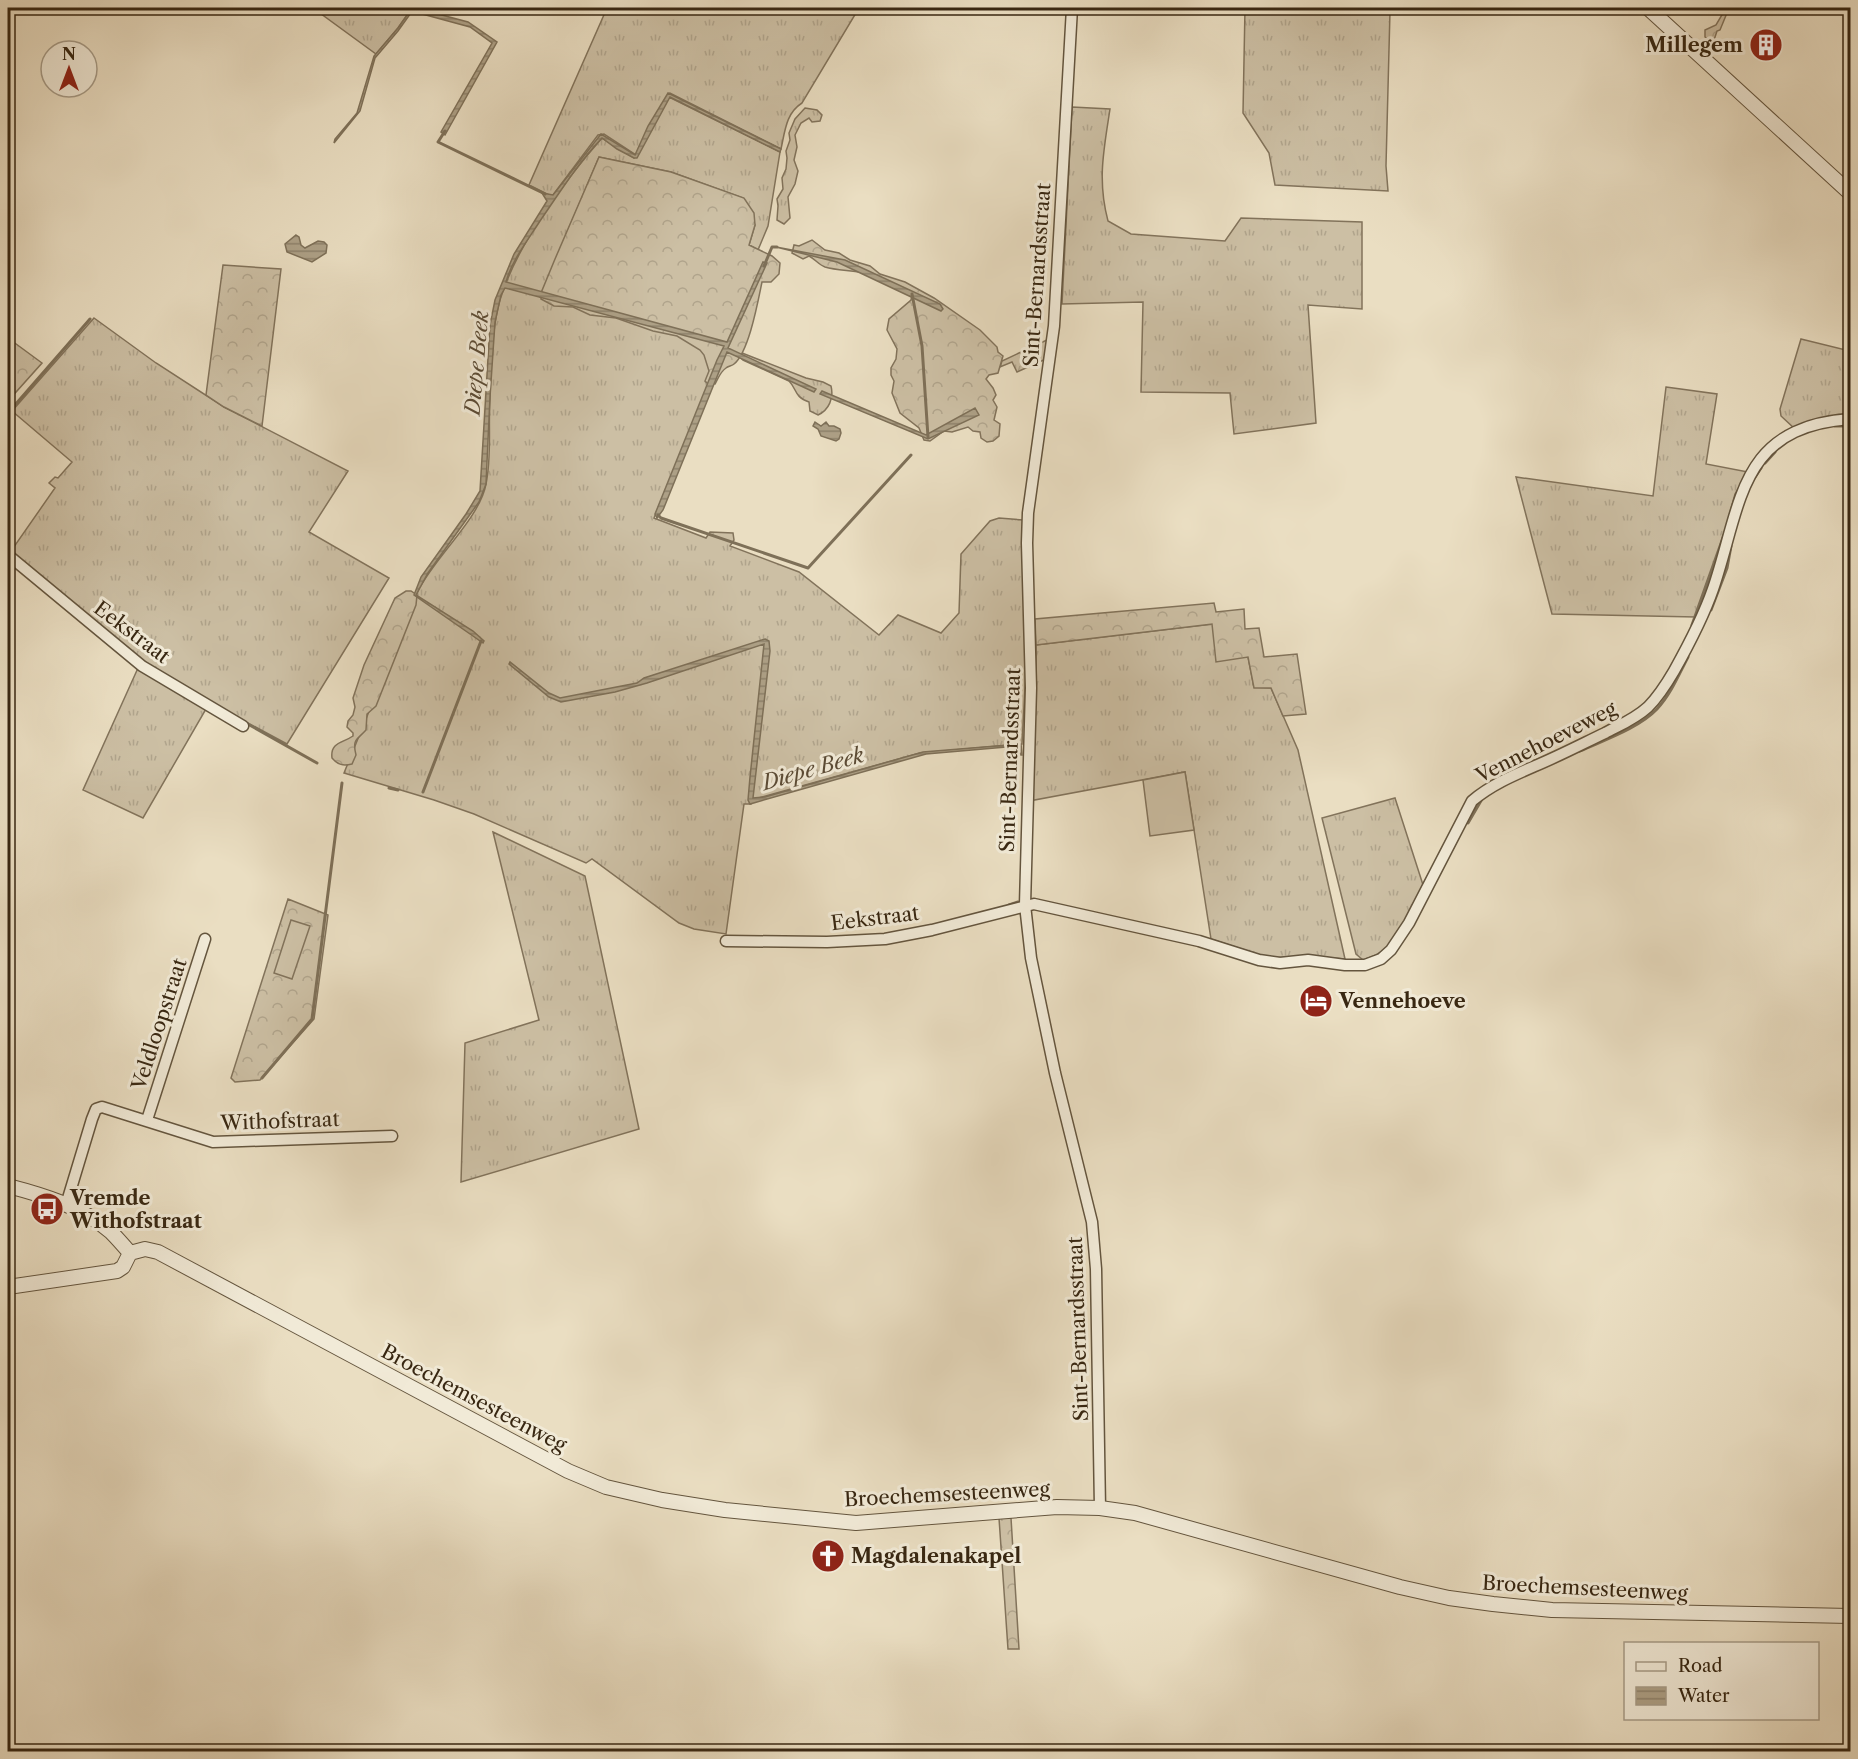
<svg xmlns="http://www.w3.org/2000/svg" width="1858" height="1759" font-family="'Libre Caslon Text',serif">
<defs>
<pattern id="grass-tufts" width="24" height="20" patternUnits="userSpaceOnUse" patternTransform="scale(1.5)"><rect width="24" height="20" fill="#ccbfa4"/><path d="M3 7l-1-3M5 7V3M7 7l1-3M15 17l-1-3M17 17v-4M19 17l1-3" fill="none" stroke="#b0a48c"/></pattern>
<pattern id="forest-crowns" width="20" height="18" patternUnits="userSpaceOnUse" patternTransform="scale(1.5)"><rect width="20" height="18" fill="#ccbfa4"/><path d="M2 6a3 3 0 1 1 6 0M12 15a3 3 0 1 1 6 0" fill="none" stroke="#b0a48c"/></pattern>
<pattern id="water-rules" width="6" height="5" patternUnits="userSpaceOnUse" patternTransform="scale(1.5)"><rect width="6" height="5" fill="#ada086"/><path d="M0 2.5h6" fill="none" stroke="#8e826c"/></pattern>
</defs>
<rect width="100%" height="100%" fill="#eadec2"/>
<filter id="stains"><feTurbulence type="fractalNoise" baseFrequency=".00333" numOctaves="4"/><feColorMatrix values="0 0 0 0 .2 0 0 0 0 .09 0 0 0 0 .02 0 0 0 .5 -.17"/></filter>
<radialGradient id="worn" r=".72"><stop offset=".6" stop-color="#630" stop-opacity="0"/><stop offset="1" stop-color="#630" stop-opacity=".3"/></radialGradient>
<!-- grass -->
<path fill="url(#grass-tufts)" stroke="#82735b" stroke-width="1.5" d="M313,8H412L398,28L376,54Z
M607,8H859L802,103C786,113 785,131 781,149L670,93L669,97L780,152L768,226L758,250L749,245L755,225L743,198L671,172L599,157L540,297L724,346L654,518L706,538L710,532L733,533L734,540L730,546L799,572L879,635L898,615L941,633L959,613L961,554L990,521L999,518L1023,520L1026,668L1022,744L920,753L755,799L751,804H744L726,934L694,929L679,923L592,859L586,863L474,814L434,800L344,773L418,591C434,558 480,518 486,484C492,456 488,426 490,398C491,368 492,321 502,294C519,242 566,179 602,138L634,158L636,155L604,134L598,135L553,195L551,196L529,185Z
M1245,8H1369L1390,11L1386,166L1388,191L1275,185L1269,153L1243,113Z
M1072,107L1110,109C1104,149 1097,180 1108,221L1131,234L1225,241L1241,218L1362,222V309L1308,305L1316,423L1234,434L1230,393L1141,392L1143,302L1062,304Z
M805,108L817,110L822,115L820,121L812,122L809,118L801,123L795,135L797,147L794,160L798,171L795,184L788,197L790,218L784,224L777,220L778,206L777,199L783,189L782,178L786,169L787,158L786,151L790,140L789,133L795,119Z
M94,318L156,363L224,407L348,471L309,532L389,578L287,744L200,697L144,663L11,551L55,488L49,483L55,477L58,478L72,462L12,411Z
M1049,339L1046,359L1017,372L1012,362L1000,367L1002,361Z
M1801,339L1850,351V415C1829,416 1813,418 1794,428L1781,416L1780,409Z
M742,353L806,378L823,382L831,386C834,398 829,410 818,415L810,411L809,402C794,397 797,389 789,381L743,360L740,357Z
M1666,387L1717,394L1706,464L1748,472L1735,494L1722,542L1696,617L1552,614L1516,477L1653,496Z
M1213,624L1248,657L1254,687L1271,688L1298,750L1345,959L1310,956L1269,958L1211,939L1185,772L1029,801L1036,691V645Z
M138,668L206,709L143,818L83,790Z
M1395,798L1424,888L1389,947L1376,955L1363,960L1356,954L1322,818Z
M493,832L585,876L639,1129L461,1182L465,1043L539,1020Z"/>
<!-- forest -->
<path fill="url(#forest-crowns)" stroke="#82735b" stroke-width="1.5" d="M1726,8H1729L1720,30L1717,31L1714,40L1710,41L1705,37V30L1716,25Z
M599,157L671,172L744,198L754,213L755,225L749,245L772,256L780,263L779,274L771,282H762C758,301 749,352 734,364C732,366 728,366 726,368C720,372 718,379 715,384L707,383L705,381L709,371L704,355L700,350L677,336L653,331L616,318L590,315L573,307L554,306L541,299V293L555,259Z
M812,240L825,250L839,253L850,260L870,266L880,274L905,282L934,298L980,330L997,347L998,352L1003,356L998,373L989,375L986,379L993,388L996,395L993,400L997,407L994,420L1000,424L999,436L993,441L987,442L981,438L980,432L973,431L968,427L952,432L944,431L930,441L924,440L919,428L900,413L892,393L894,381L891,375V368L896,359L897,349L887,330L889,319L911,300L912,295C897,288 883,280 868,274C854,270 838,271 825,267C819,265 815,259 809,256L803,259L792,253L794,245L799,246Z
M223,265L281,269L262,426L224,407L206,395Z
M8,338L42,363L8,401Z
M406,591H411L417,595L416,605L376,706L367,714L366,730C357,740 352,739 356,755L352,764C343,766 338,765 332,758C330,742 343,743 353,736V733L347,727L348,721L353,715L355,707L353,698L364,665L395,598Z
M1214,603L1216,612L1244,609L1245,629L1259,628L1264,657L1297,654L1306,714L1283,716L1271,688H1254L1248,657L1216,662L1212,624L1036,645L1035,619Z
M288,899L328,915L314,1019L260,1080L235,1082L231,1078Z
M999,1518H1011L1019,1649H1008Z"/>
<!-- garden -->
<path fill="#ccbfa4" stroke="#82735b" stroke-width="1.5" d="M1185,772L1194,830L1150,836L1143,780Z
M291,920L310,926L292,979L274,973Z"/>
<!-- water -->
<path fill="url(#water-rules)" stroke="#7e7058" stroke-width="1.5" d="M412,8H418L417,12L413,10L398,31L375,58L360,111L334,143L335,139L357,113L374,56L398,28Z
M423,10L468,22L497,42L445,135L441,132L492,43L470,27L422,14Z
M668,93L773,145L781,149L780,152L670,97L637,158H634L617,149L602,138C578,163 560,192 540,221C528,240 512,260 506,282L727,342L763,262L767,263L728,348L816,389L814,392L727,352L663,510L657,518L655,514L717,360L724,346L505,288L501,295L495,322L490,397L486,484L479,502L428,573L416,595L473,631L484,641L483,643L414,595L421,577L466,514L480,491L490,325L495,300L514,254L547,201L542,193L553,195L601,134L635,155L648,126Z
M296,235L299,237L301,245L305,248L318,241L324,242L327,245L326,253L312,262L287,252L285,244Z
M776,247L845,260L940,304L943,309L941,311L837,262Z
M822,391L926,435L975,408L979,415L928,439L820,394Z
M815,422L821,426L826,422L829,426H834L840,429L841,433L839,439L836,441L821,436L818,429L813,426Z
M765,639L769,641L770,651L753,798L765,797L923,752L1021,744L1022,755H1020L1019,746L926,754L750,804L748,800L750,777L764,644L647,683L615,692L561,702L549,697L509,664L510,662L549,693L560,698L637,683L644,678Z"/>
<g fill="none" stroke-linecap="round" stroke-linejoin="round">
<!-- stream -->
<path stroke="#7e7058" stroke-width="3" d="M408,8L425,12
M445,131L438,142L545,194
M764,266L772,247H777
M912,294L922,346L928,437
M8,413L90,319
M1835,426H1850
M1765,463L1775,452
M1753,480L1761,468
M658,515L661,518L808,568L911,455
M1711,610L1727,568L1731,546
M1692,625L1724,535
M246,723L317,763
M1580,751C1604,740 1639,728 1657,709C1671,694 1679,674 1688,657
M389,788L398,790
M423,792L481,641
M1468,823L1482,799
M1009,905L1018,902
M262,1078L312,1019L342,783"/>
<defs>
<path id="minor" d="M1072,8L1054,326L1028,513L1027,543L1031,688L1025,905L1031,958L1055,1073L1092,1222L1096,1269L1100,1508
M8,555L142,666L243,726
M726,941L827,942L885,939L932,930L1034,904L1199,941L1259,960L1280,963L1308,960L1345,965H1365L1381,959L1391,950L1409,923L1472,801C1491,785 1512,776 1535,766C1559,756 1582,744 1605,733C1620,725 1635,719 1648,707C1658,697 1667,683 1674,671C1688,646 1704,615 1713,589C1742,504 1738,427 1850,419
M147,1120L205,939
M66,1205L92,1119L96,1109L102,1107L213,1142L392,1136"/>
<path id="tertiary" d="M1648,8L1850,193
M8,1186C43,1195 83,1207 111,1232C118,1239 124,1246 130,1253
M130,1253L145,1249L158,1252L568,1471L606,1487L662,1500L725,1510L856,1523L1057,1507L1100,1508L1135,1513L1400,1587L1449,1598L1493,1604L1552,1610L1850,1616
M8,1287L117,1271L123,1267L130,1253"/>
</defs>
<!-- minor casing -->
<use href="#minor" stroke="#64553e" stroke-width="13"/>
<!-- tertiary casing -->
<use href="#tertiary" stroke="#64553e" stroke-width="16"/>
<!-- minor -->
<use href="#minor" stroke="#f1ead7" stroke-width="10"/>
<!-- tertiary -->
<use href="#tertiary" stroke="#f1ead7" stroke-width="14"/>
</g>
<!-- icons -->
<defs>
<symbol id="building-disc" viewBox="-11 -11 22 22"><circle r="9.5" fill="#8f2418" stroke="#f1ead7"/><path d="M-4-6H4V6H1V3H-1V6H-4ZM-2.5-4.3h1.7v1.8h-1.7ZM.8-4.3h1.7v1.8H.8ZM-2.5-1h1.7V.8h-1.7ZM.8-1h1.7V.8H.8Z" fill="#fff"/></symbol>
<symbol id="hotel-disc" viewBox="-11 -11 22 22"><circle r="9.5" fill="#8f2418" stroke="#f1ead7"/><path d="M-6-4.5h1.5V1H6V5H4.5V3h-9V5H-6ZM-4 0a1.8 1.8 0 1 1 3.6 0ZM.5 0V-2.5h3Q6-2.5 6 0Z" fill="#fff"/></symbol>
<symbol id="bus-disc" viewBox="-11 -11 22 22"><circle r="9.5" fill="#8f2418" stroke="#f1ead7"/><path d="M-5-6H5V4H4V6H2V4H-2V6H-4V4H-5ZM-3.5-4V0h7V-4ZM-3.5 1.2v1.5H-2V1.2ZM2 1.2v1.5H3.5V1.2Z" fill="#fff"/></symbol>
<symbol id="church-disc" viewBox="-11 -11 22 22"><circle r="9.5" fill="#8f2418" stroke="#f1ead7"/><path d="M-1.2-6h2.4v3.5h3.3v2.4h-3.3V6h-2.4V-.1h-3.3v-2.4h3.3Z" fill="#fff"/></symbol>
</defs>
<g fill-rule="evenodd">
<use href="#building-disc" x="1747" y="26" width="38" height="38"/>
<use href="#hotel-disc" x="1297" y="982" width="38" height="38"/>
<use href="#bus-disc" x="28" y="1190" width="38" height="38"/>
<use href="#church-disc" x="809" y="1537" width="38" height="38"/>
</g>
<g text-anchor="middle" stroke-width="6" stroke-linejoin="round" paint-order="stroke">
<!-- poi labels -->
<g font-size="20" font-weight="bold" fill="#382712" stroke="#f1ead7" text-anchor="start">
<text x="1743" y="52" text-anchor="end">Millegem</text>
<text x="1339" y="1008">Vennehoeve</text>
<text x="70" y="1205">Vremde<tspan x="70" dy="23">Withofstraat</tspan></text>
<text x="851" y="1563">Magdalenakapel</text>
</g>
<!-- street labels -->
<g font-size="20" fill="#382712" stroke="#f1ead7">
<text transform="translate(1037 275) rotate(-86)" y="7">Sint-Bernardsstraat</text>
<text transform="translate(132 632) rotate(37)" y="7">Eekstraat</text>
<text transform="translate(1546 742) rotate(-27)" y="7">Vennehoeveweg</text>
<text transform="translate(1010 760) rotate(-88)" y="7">Sint-Bernardsstraat</text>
<text transform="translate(875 918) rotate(-7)" y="7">Eekstraat</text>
<text transform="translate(159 1024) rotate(-72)" y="7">Veldloopstraat</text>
<text transform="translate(280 1121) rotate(-2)" y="7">Withofstraat</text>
<text transform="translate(1078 1329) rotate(-92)" y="7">Sint-Bernardsstraat</text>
<text transform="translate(474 1398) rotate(28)" y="7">Broechemsesteenweg</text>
<text transform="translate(947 1494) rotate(-3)" y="7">Broechemsesteenweg</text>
<text transform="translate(1585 1588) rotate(3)" y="7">Broechemsesteenweg</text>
</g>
<!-- water labels -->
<g font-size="21" font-style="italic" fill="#5b4b35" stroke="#f1ead7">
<text transform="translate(477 363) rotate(-85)" y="7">Diepe Beek</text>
<text transform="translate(813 769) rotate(-16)" y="7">Diepe Beek</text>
</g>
</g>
<!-- margin -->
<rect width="1858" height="1759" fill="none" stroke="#eadec2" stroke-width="30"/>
<rect x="9" y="9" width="1840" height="1741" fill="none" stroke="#382712" stroke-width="3"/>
<rect x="15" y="15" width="1828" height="1729" fill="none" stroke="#382712" stroke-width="1.5"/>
<!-- legend -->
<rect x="1624" y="1642" width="195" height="78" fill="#f1ead7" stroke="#a79c88" stroke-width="1.5"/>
<rect x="1636" y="1662" width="30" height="9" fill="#f1ead7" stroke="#a79c88" stroke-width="1.5"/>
<text x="1678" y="1672" font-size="18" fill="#382712">Road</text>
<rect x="1636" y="1687" width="30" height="18" fill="url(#water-rules)" stroke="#a79c88" stroke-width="1.5"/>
<text x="1678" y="1702" font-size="18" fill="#382712">Water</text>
<!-- north arrow -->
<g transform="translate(69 69)"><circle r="28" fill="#f1ead7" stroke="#a79c88" stroke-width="1.5"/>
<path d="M0-4.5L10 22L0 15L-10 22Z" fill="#8f2418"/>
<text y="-9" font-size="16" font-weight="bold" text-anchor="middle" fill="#382712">N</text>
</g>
<rect width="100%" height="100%" filter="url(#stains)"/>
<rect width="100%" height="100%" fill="url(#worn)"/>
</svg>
